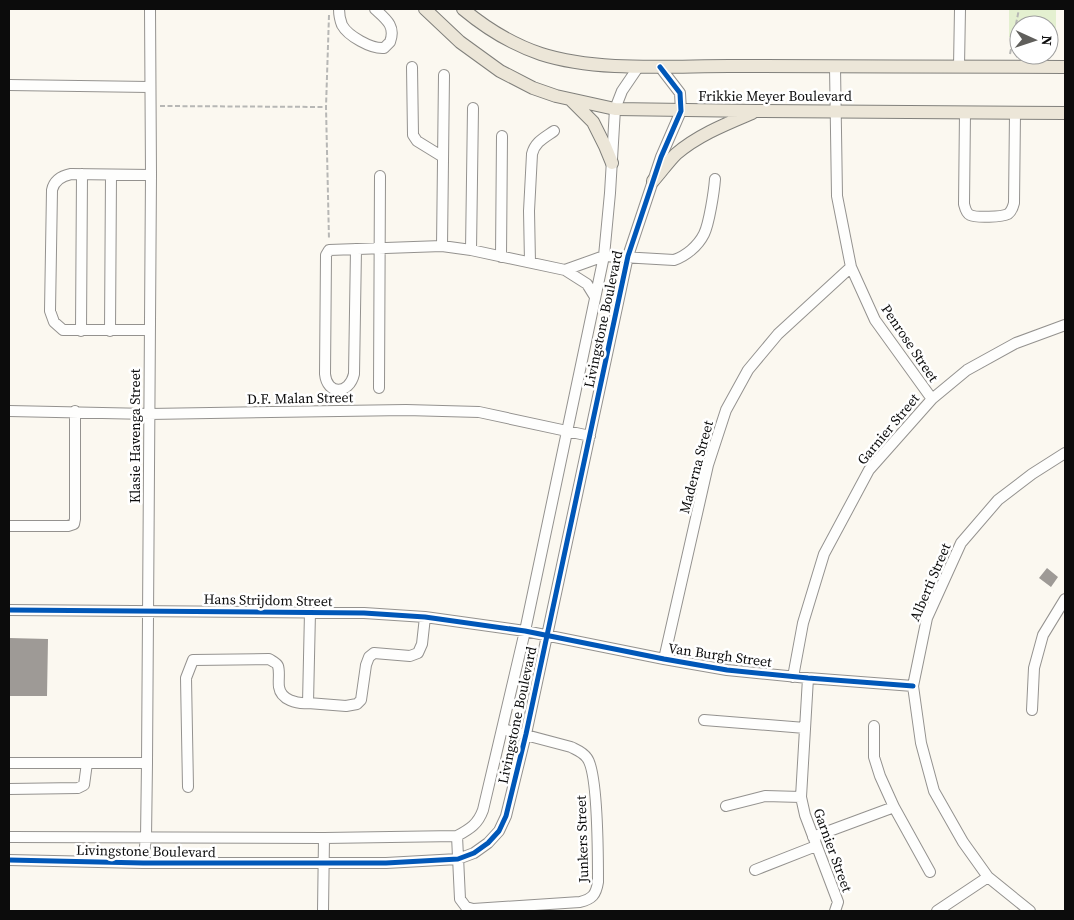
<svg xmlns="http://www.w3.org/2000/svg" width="1074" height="920" font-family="'Source Serif 4',serif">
<rect width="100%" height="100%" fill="#fbf8f0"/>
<!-- green -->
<path fill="#e4f0d0" d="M1009,9H1056V36H1049V25H1019V37H1009Z"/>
<!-- building -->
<path fill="#9e9a96" d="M1047,568L1058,577L1051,587L1039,578Z
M9,638L48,639L47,696H9Z"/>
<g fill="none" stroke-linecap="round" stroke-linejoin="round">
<defs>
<path id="minor" d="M339,9C339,14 340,20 342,25C348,36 371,49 384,48L390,42C396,26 386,19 375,9
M959,66L960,9
M412,67L413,135L417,141L443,157
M835,67L837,196L851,267L875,320L932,399
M9,85L149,87
M965,112L964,204C965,208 966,213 970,215C976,218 1002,217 1008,214C1012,211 1013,207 1014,203L1015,113
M442,246L444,75
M356,249L354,374C349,395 327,395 325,374L326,255L329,250L442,246L471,250L565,270L587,284L595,297
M471,250L473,108
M501,257L502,136
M530,262L529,211L532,154C535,142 544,138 554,131
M565,270L604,256L674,260C686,256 698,246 704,234C709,224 714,192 715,179
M149,330H63L54,322L50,311L52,190C54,181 61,176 71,174L151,175
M81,331L82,174
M110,331L111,175
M379,388L380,176
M9,411L149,414L406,410L479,412L590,436
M9,526H68L74,524L75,519V411
M9,610L364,613L425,617L525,631L664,659L727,670L808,678L913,686
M664,659L708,465L726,410L748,370L778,334L851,267
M793,677L803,623L824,554L869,470L932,399L967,370L1016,343L1065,325
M808,678L801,797L805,815L838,902L835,911
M308,703L346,706L357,704L361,700L366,665L369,657L374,653L410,656L418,653L422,644L425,617
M1032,710L1034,668L1043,635L1065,599
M704,720L805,728
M9,763H147
M188,787L186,678L193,660L269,659C272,661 277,663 278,666C280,672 278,681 279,687C281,700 297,704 308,703L310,612
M9,789L78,788L84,785L87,763
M726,806L765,796L801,797
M894,807L930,872
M457,836L460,899L466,907L473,909L580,902C592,899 596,895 598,882C598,860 598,772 587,758C583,752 577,750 571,747L503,729
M9,837L324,838L457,836C470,829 478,824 483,810L525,631L604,256L610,193L615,109L622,91L639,66
M813,837L894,807L880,776L874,757V726
M9,860L143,863H386L458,859L474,853L488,843L499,831L506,816L526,734L628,256L661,157L681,111L680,93L660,67
M143,863L146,838L147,763L151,175L150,9
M755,870L816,846
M323,911L324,838
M937,911L988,877
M1030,911L988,877L963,842L934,791L921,743L913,686L927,618L961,543L998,500L1032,474L1065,453"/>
<path id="major" d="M425,9L460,42L500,71L533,88L556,96L615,109L757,111L1065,113
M463,9C487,29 511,44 541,54C597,72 670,66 729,66C841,67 953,66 1065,67
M571,100L593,122L605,146L612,163
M653,181C661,172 668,162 676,154C698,135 726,124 752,113"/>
</defs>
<!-- minor casing -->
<use href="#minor" stroke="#94928f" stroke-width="12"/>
<!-- major casing -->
<use href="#major" stroke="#81807c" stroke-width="14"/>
<!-- path -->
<path stroke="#b7b7b5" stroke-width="2" stroke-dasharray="5 2.5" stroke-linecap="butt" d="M329,15L326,107L329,240
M1010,54L1019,9
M160,106L325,107"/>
<!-- minor -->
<use href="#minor" stroke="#fefefd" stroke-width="10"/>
<!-- major -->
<use href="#major" stroke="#ece6d8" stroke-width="12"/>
<defs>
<path id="cycleway" d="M9,610L364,613L425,617L525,631L664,659L727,670L808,678L913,686
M9,860L143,863H386L458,859L474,853L488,843L499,831L506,816L526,734L628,256L661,157L681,111L680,93L660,67"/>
</defs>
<!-- cycleway casing -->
<use href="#cycleway" stroke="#fff" stroke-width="8"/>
<!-- cycleway -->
<use href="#cycleway" stroke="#0057b8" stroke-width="5"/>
</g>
<g text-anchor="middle" stroke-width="5" stroke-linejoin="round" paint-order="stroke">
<!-- street labels -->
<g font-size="14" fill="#0c0c0c" stroke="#fff">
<text x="775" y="101">Frikkie Meyer Boulevard</text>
<text transform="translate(603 319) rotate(-78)" y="5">Livingstone Boulevard</text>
<text transform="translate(910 343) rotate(56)" y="5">Penrose Street</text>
<text transform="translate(300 398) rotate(-1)" y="5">D.F. Malan Street</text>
<text transform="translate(888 429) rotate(-50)" y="5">Garnier Street</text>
<text transform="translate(135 436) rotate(-90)" y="5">Klasie Havenga Street</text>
<text transform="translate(696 467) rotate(-75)" y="5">Maderna Street</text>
<text transform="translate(930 582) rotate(-67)" y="5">Alberti Street</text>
<text transform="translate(268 600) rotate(1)" y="5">Hans Strijdom Street</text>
<text transform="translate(720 655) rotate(8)" y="5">Van Burgh Street</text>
<text transform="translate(517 715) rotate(-78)" y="5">Livingstone Boulevard</text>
<text transform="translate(582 839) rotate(-92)" y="5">Junkers Street</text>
<text transform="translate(833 850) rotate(70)" y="5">Garnier Street</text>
<text transform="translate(146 851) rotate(1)" y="5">Livingstone Boulevard</text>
</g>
</g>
<!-- border -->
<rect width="1074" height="920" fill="none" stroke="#0c0c0c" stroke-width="20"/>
<!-- north arrow -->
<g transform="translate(1034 40) rotate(93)"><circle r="24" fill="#ffffff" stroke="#9e9e9e"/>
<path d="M0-4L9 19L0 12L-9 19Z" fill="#605f5c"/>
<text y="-8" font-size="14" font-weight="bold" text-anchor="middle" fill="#0c0c0c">N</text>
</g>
</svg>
